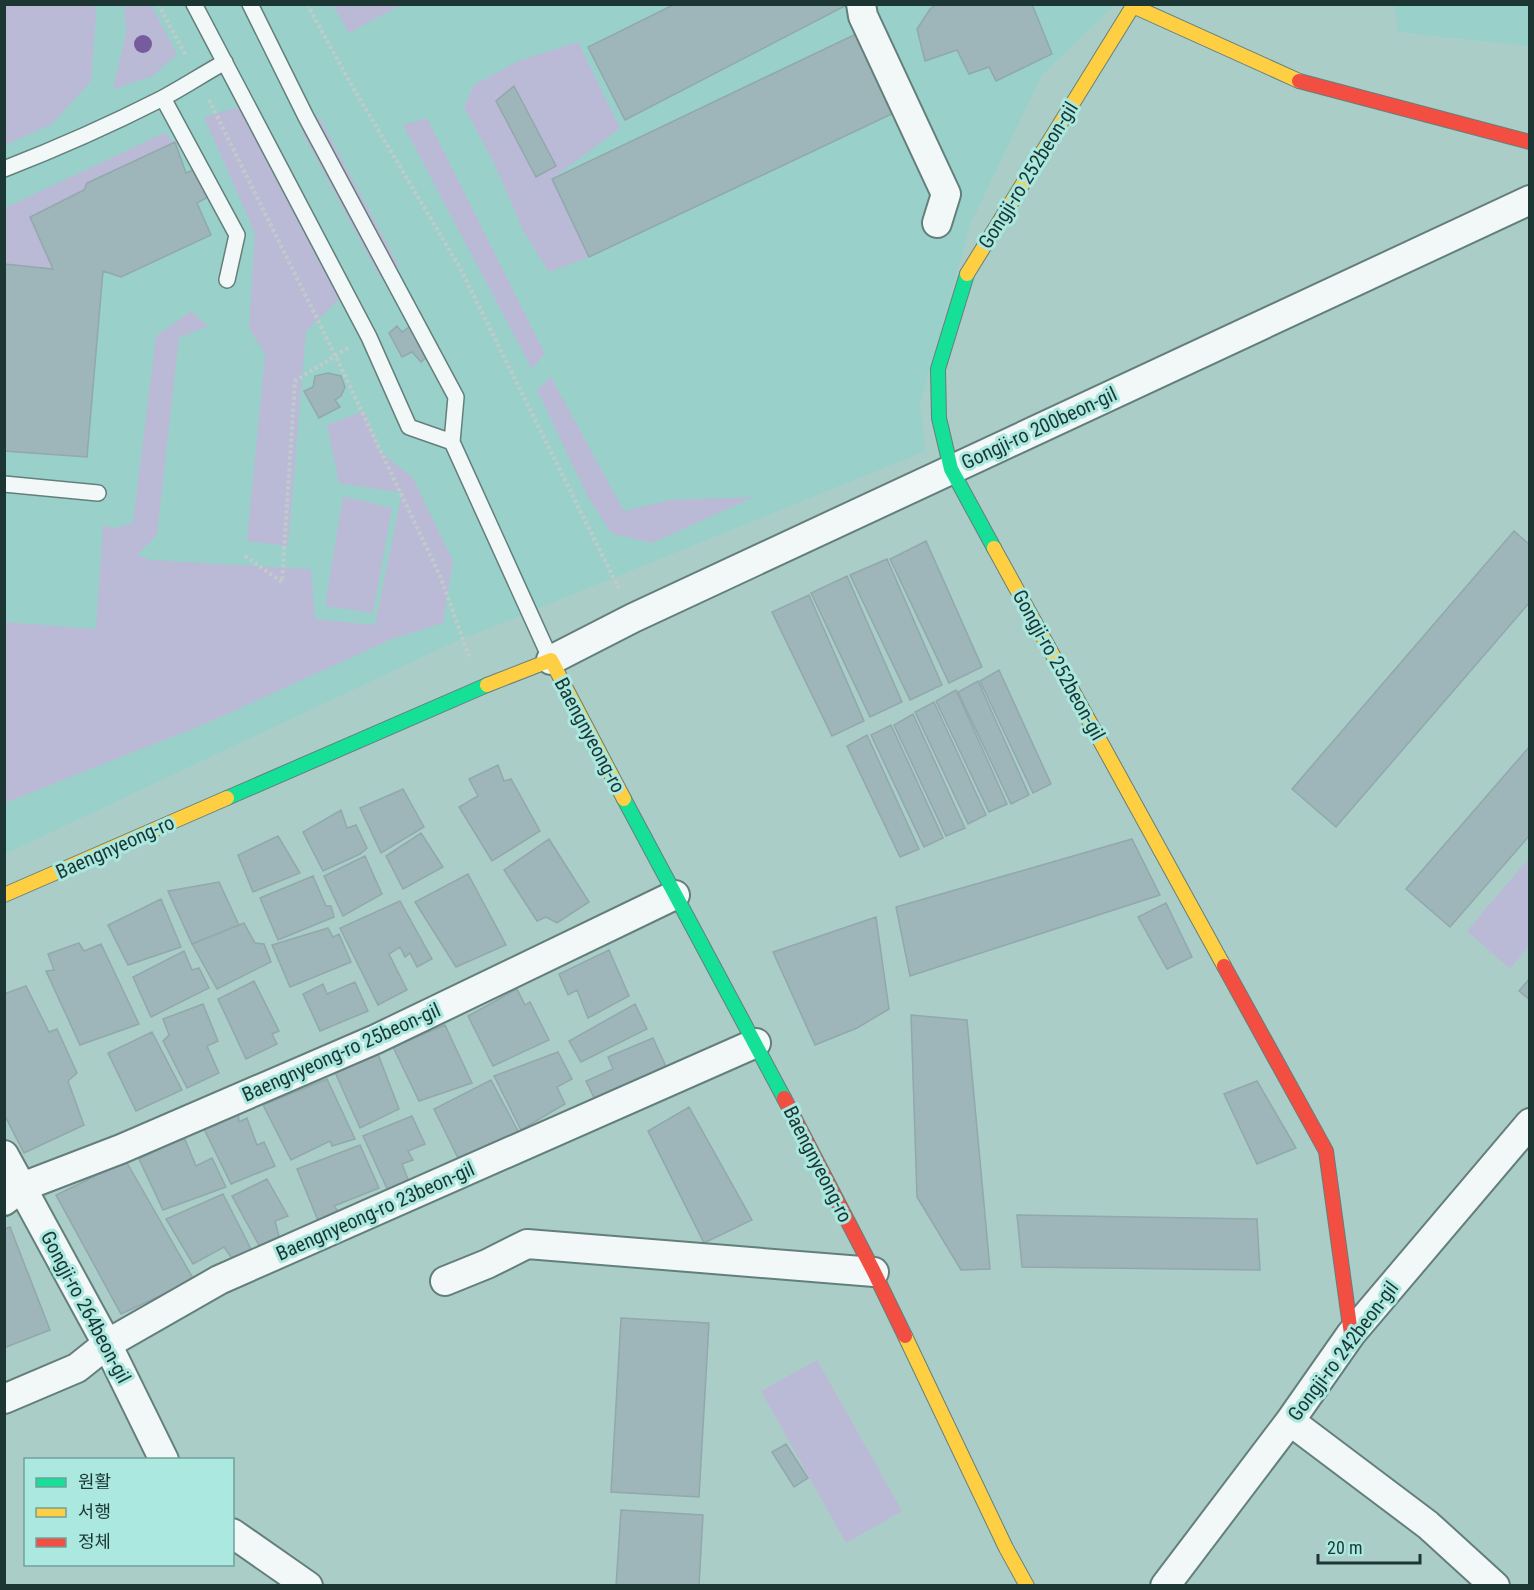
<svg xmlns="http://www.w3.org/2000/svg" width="1534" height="1590" font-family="'Roboto Condensed','Noto Sans KR',sans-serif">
<rect width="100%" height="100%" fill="#abcdc8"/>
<!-- built -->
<path fill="#99d1ca" d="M5,5H1115L1042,75L971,223L920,404L926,451L448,645L5,854Z
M1394,5H1529V46L1398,32Z"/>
<!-- green -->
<path fill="#babad7" d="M5,4L95,5L96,15L91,81L52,124L5,145Z
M124,5H151L177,54L153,76L113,89L126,32Z
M333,5H401L349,33Z
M578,42L620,128L552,179L589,257L549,272L524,232L493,161L464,107L474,85L518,61Z
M239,107L344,295L306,331L288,546L247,541L265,354L249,328L255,233L204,117Z
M320,118L399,266L379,276L301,130Z
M427,118L545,354L532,369L403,125Z
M164,133L175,142L87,183L84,190L30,217L53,269L5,264V208Z
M191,311L208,326L179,338L157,535L137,555L151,560L311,569L315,619L375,625L402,493L339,483L327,425L364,411L381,452L413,478L453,561L443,623L392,639L207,723L5,803V622L96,629L103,525L114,528L133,523L156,336Z
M551,377L624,511L670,500L754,497L652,543L611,533L587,495L537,390Z
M343,496L392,508L373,613L325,606Z
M1529,858V946L1510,969L1467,931Z
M817,1360L902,1511L846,1543L761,1391Z"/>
<!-- building -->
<path fill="#9eb5b9" stroke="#91a8ac" stroke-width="1.5" d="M675,4H844L845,6L625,120L588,47Z
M937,4H1032L1052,54L996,81L989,67L969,74L957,50L925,61L917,29L930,9Z
M856,34L894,113L589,257L552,179Z
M514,86L556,166L536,177L496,101Z
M175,142L186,173L195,169L208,197L197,203L211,235L121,277L103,271L87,457L4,451L5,264L53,269L30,217L84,190L87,183Z
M412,325L430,354L421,362L412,352L402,357L389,333L397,326L402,332Z
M328,373L341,376L345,387L341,396L335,400L340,407L319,418L304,391L313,387L315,376Z
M1514,531L1530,545V602L1336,827L1292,789Z
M926,541L982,667L949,683L890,559Z
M887,559L942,685L910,700L850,575Z
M847,576L902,702L870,717L811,593Z
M809,595L864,721L832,736L772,612Z
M999,670L1051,784L1033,793L980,681Z
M978,681L1029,795L1011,804L958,692Z
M956,690L1007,804L989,812L936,701Z
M934,702L986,815L968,824L915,712Z
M913,714L965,828L946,836L894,725Z
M891,725L943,838L924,847L871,735Z
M867,735L919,849L900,857L847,746Z
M1530,746V835L1450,927L1406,889Z
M498,765L504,781L511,779L540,831L492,861L459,807L478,796L469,779Z
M403,789L424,827L381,853L360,808Z
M341,810L347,828L356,825L367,848L360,854L323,871L303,832Z
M421,833L443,867L403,889L386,856Z
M278,836L300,873L253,892L238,855Z
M549,839L589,902L557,923L546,917L537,921L504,870Z
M1132,839L1160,895L910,976L896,907Z
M365,856L382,894L343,916L324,876Z
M468,874L506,945L456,967L415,902Z
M313,876L326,906H331L334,917L278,940L260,898Z
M219,882L239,925L192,944L168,891Z
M161,899L181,947L128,965L108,925Z
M400,901L432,959L417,967L410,953L405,957L400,947L389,954L407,990L378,1005L340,928Z
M1166,903L1192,957L1167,969L1138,917Z
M876,917L889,1009L857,1028L815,1045L773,952Z
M244,923L255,943L264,944L271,962L217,989L192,944Z
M328,928L333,937L339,934L351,962L290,987L272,945Z
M79,943L84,951L101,944L139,1024L80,1045L46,971L54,970L48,954Z
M609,950L629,996L588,1018L577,990L568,995L559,974Z
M184,951L192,970L199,968L209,988L151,1017L133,977Z
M1530,978V1000L1519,991Z
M254,981L279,1031L272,1034L277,1044L246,1059L218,999Z
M355,982L368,1011L320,1031L303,994L323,984L327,994Z
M26,986L49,1032L57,1029L77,1073L68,1081L84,1125L24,1153L4,1114V994Z
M517,989L525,1005L530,1002L549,1040L493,1066L468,1016Z
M203,1004L218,1041L207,1046L219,1073L187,1088L163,1041L169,1035L163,1019Z
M635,1004L647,1029L581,1062L569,1041Z
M911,1015L967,1020L990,1269L961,1270L917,1197Z
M445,1025L472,1083L419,1101L393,1047Z
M152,1032L182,1090L136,1111L108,1053Z
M653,1038L668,1071L597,1104L586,1081L613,1069L608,1057Z
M558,1052L572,1079L557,1087L565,1104L521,1130L494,1076Z
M378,1054L399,1109L360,1128L334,1070Z
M327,1079L355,1139L332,1146L330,1141L291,1160L263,1105Z
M491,1080L519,1133L459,1160L434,1109Z
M1257,1081L1296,1148L1257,1164L1224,1094Z
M689,1107L752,1220L704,1243L648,1131Z
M238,1110L239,1122L247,1118L257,1145L264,1142L275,1166L231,1184L203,1127Z
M412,1116L425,1144L408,1151L413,1160L402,1164L410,1184L389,1193L363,1136Z
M184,1137L196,1166L212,1158L226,1187L163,1210L139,1159Z
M360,1145L379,1188L334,1206L341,1215L319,1223L297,1169Z
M126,1161L194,1280L121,1314L56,1195Z
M267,1179L288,1216L275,1221L280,1240L260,1247L232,1196Z
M223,1194L251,1249L233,1260L224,1247L193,1264L166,1219Z
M1017,1215L1257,1219L1260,1270L1022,1267Z
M10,1227L50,1330L4,1348V1229Z
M621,1318L709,1323L699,1497L611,1492Z
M786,1444L808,1478L794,1487L772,1452Z
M621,1510L703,1515L699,1586H616Z"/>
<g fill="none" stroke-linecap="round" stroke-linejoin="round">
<defs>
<path id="lane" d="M194,4L369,337L409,427L452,442L551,660
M250,4L306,117L456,397L452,442
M163,98L237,235L227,280
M4,169C58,148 110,125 161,99C182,88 203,74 225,62
M4,484L98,493"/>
<path id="street" d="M861,4L863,16L946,194L937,223
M551,660L633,618L1530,200
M4,1155L107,1344L164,1460
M4,1201L22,1187L121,1149L376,1039L675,895
M445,1281L487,1264L527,1244L874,1272
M4,1399L77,1368L107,1344L219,1280L756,1043
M1290,1421L1428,1525L1495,1586
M232,1533L308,1586
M1165,1586L1290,1421L1351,1334L1530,1123"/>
<path id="fast" d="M967,274L938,369L939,418L951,469L994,548
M227,798L487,685
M624,799L784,1098"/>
<path id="slow" d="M967,274L1133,6L1299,81
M994,548L1224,966
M487,685L551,660L624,799
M4,895L227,798
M905,1336L1006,1548L1027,1586"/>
<path id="jam" d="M1299,81L1530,142
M1224,966L1326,1151L1351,1334
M784,1098L874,1272L905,1336"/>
</defs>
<!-- lane casing -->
<use href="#lane" stroke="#637f7c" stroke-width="18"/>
<!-- street casing -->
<use href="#street" stroke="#637f7c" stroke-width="32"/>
<!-- fast casing -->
<use href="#fast" stroke="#637f7c" stroke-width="16"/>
<!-- slow casing -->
<use href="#slow" stroke="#637f7c" stroke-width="16"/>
<!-- jam casing -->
<use href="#jam" stroke="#637f7c" stroke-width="16"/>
<!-- path -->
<path stroke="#c1cbca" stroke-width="4" stroke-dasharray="3 3" stroke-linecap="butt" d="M158,4L186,56
M307,4L352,86L459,266L620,591
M209,100L335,355L441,578L469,656
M245,556L282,582L295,381L348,348"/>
<!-- lane -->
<use href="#lane" stroke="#f2f8f7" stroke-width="15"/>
<!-- street -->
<use href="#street" stroke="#f2f8f7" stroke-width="28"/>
<!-- fast -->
<use href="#fast" stroke="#16e098" stroke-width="14"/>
<!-- slow -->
<use href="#slow" stroke="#ffcf43" stroke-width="14"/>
<!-- jam -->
<use href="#jam" stroke="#f24e42" stroke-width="14"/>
</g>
<!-- trees -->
<circle fill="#775c9d" cx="143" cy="44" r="9"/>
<g text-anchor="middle" stroke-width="6" stroke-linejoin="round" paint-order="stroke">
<!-- street labels -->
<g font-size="20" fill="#1c3633" stroke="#aae8e0">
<text transform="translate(1028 175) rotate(-58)" y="7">Gongji-ro 252beon-gil</text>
<text transform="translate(1039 428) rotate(-25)" y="7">Gongji-ro 200beon-gil</text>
<text transform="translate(1059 665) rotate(61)" y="7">Gongji-ro 252beon-gil</text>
<text transform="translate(590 735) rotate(62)" y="7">Baengnyeong-ro</text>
<text transform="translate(115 847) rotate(-24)" y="7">Baengnyeong-ro</text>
<text transform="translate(341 1052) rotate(-24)" y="7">Baengnyeong-ro 25beon-gil</text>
<text transform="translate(818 1164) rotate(63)" y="7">Baengnyeong-ro</text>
<text transform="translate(375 1211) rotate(-24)" y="7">Baengnyeong-ro 23beon-gil</text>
<text transform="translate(86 1307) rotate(62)" y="7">Gongji-ro 264beon-gil</text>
<text transform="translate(1343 1351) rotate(-53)" y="7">Gongji-ro 242beon-gil</text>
</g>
</g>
<!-- border -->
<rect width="1534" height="1590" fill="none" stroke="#1c3633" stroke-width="12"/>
<!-- legend -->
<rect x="24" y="1458" width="210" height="108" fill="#aae8e0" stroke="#71a19b" stroke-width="1.5"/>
<rect x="36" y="1478" width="30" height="9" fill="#16e098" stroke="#71a19b" stroke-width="1.5"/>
<text x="78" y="1488" font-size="18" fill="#1c3633">원활</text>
<rect x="36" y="1508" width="30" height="9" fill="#ffcf43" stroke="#71a19b" stroke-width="1.5"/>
<text x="78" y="1518" font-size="18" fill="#1c3633">서행</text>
<rect x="36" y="1538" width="30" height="9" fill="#f24e42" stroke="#71a19b" stroke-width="1.5"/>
<text x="78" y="1548" font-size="18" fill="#1c3633">정체</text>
<!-- scale -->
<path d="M1318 1554v9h102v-9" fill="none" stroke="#1c3633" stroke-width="3"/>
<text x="1327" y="1554" font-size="18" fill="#1c3633" stroke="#aae8e0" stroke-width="4.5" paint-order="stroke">20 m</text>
</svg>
